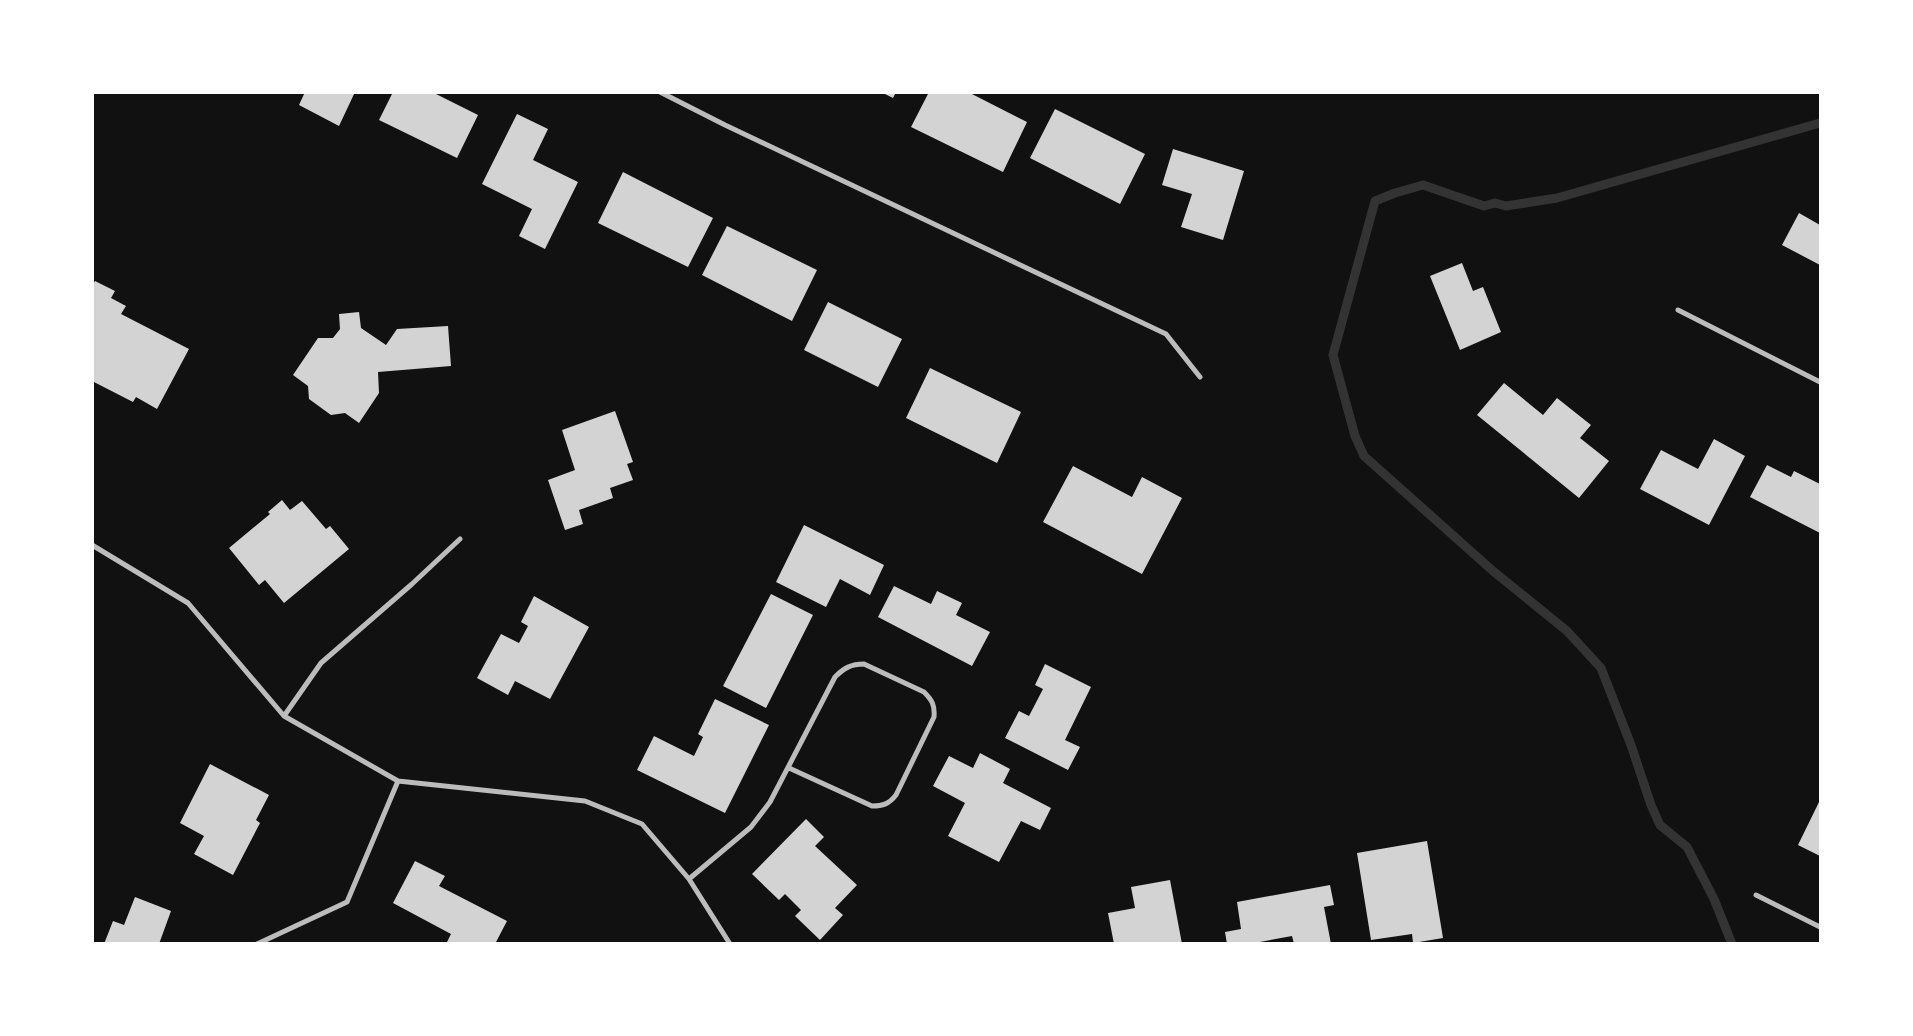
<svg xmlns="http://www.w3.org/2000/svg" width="1913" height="1036" font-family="Bitter,serif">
<rect width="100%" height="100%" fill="#111"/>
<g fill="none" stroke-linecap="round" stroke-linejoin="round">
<!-- stream -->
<path stroke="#333" stroke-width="9" d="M1732,944L1714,899L1687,847L1660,825L1651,805L1631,745L1601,668L1567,631L1493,571L1364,456L1355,436L1333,355L1375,201L1395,193L1423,185L1484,206L1495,203L1506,206L1557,198L1820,123"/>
</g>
<!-- building -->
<path fill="#d3d3d3" d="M305,92H355L339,126L299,105Z
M393,92H432L478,115L457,158L379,120Z
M881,92H896L893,98Z
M929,92H968L1027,122L1003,172L911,127Z
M1055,109L1145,154L1120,204L1030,158Z
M517,114L548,129L533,160L578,182L545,249L519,236L532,209L482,184Z
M1173,149L1244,171L1223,240L1181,227L1192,194L1162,185Z
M623,172L713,218L688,267L598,223Z
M1799,213L1820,225V265L1782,245Z
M727,226L817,270L792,321L702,275Z
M1462,263L1473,291L1483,287L1501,332L1460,350L1430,276Z
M95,281L115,291L111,298L126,306L121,314L189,349L157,409L136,397L133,402L92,381V285Z
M828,302L902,339L878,387L804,350Z
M359,312L361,328L386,345L397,329L448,326L451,366L378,372L379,393L359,423L345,413L331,415L309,399L308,386L293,375L318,338H333L340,329L339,314Z
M930,368L1021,412L997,463L906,418Z
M1504,383L1543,415L1557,398L1591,425L1580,438L1609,461L1579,498L1477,415Z
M615,411L633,462L627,464L633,480L610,488L613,498L579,510L583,524L565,530L548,480L575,470L562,430Z
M1714,439L1745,456L1709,525L1640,489L1661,450L1698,469Z
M1767,465L1791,477L1794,471L1820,484V533L1750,497Z
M1073,466L1132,497L1142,477L1182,498L1142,574L1043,522Z
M282,500L290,510L302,501L326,529L330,526L349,549L284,603L265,580L259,585L229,548L270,514L268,512Z
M804,525L884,565L870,595L840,579L826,607L776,582Z
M894,586L931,604L937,591L962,603L956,615L990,632L972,666L878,617Z
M771,594L813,615L766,708L723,686Z
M534,596L589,627L550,699L515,681L508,695L477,678L501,634L519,643L528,626L521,622Z
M1045,664L1091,687L1065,740L1080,747L1068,770L1005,738L1019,711L1029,716L1043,689L1035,685Z
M715,699L769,725L725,813L637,770L654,736L694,756L703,737L698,734Z
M980,753L1010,769L1003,783L1051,808L1040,830L1021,821L999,862L948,836L965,803L933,786L949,756L973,768Z
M210,764L269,795L256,820L260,823L233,875L194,854L204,836L180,823Z
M1820,800V856L1798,845Z
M806,819L824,837L815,846L857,885L835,908L843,915L820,940L795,916L801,910L785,894L779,900L752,874Z
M1427,841L1443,938L1413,943L1412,934L1371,940L1357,853Z
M415,861L445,876L439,886L507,921L495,944H446L451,934L393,903Z
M1170,880L1182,944H1114L1108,913L1135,908L1131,887Z
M1330,885L1334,905L1324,907L1331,944H1294L1292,936L1249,944H1227L1225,932L1241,929L1237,902Z
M135,897L171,911L159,944H104L113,921L124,925Z"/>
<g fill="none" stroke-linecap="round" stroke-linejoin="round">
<!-- minor -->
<path stroke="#bcbcbc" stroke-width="5" d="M660,92L725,125L1166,334L1200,377
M1678,310L1820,382
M92,545L188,603L284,716L398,781L585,801L642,824L689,879L730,944
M284,716L321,663L412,584L460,539
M689,879L751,827L770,802L835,677C844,668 851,664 864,664L924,692C932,700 935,705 934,717L896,795C889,804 883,806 872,806L789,768
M1756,895L1820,927
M257,944L347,902L398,781"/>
</g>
<!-- border -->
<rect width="1913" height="1036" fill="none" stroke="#ffffff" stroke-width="188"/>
</svg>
